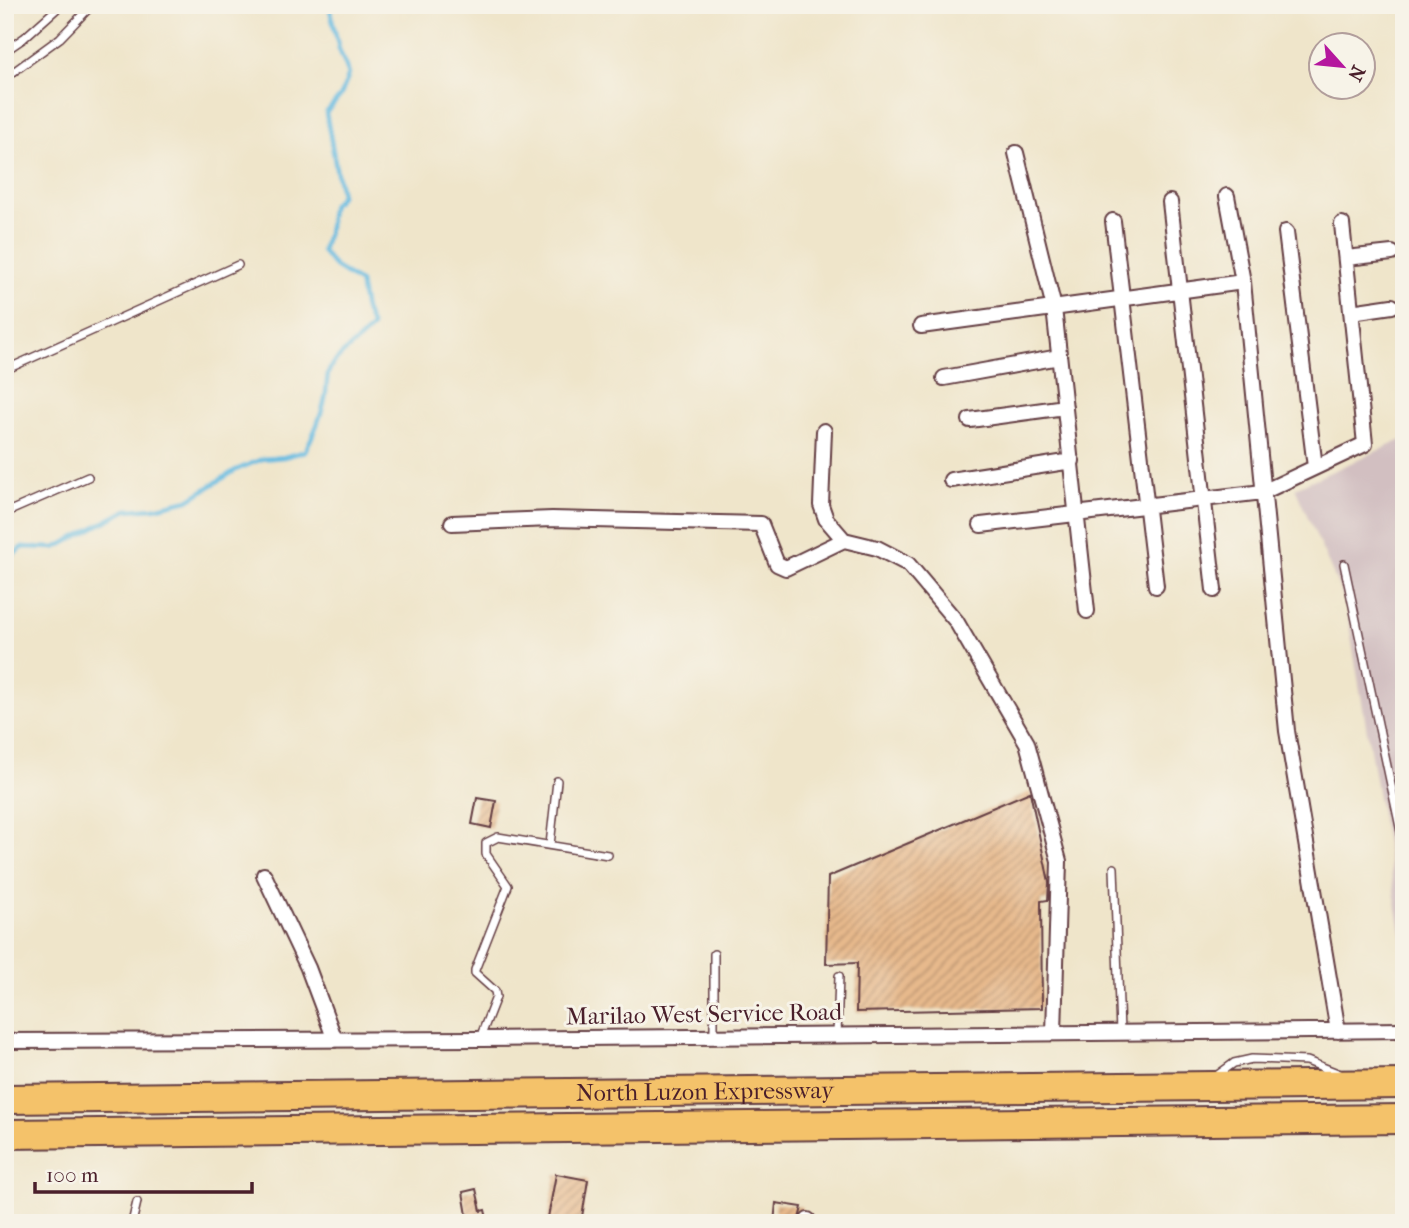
<svg xmlns="http://www.w3.org/2000/svg" width="1409" height="1228" font-family="'IM FELL French Canon',serif">
<defs>
<pattern id="building-hatch" width="6" height="6" patternUnits="userSpaceOnUse" patternTransform="scale(1.75)"><rect width="6" height="6" fill="#e7b98c"/><path d="M-1 1l2-2M0 6l6-6M5 7l2-2" fill="none" stroke="#bd9673"/></pattern>
</defs>
<rect width="100%" height="100%" fill="#f7f3e8"/>
<filter id="ink" filterUnits="userSpaceOnUse"><feTurbulence type="fractalNoise" baseFrequency=".0143" numOctaves="2"/><feDisplacementMap in="SourceGraphic" scale="14" xChannelSelector="R" yChannelSelector="G"/><feConvolveMatrix kernelMatrix="1 2 1 2 8 2 1 2 1" color-interpolation-filters="sRGB"/></filter>
<filter id="wash" filterUnits="userSpaceOnUse"><feTurbulence type="fractalNoise" baseFrequency=".00686" numOctaves="4" result="noise"/><feDisplacementMap in="SourceGraphic" scale="28" xChannelSelector="R" yChannelSelector="G"/><feGaussianBlur stdDeviation="1.57" result="paint"/><feColorMatrix in="noise" values="0 0 0 0 0 0 0 0 0 0 0 0 0 0 0 0 0 1.4 0 .05"/><feComposite in="paint" operator="in"/></filter>
<g filter="url(#wash)">
<rect width="100%" height="100%" fill="#efe5ca"/>
<!-- industrial -->
<path fill="#d2bfc1" d="M1404,439V950L1345,601L1295,488Z"/>
<g fill="none" stroke-linecap="round" stroke-linejoin="round">
<!-- stream -->
<path stroke="#63bae0" stroke-width="4.5" d="M5,561L23,547L55,548L127,510L154,508L188,500L236,470L262,459L284,457L305,451C314,434 321,417 325,399C327,390 326,379 329,371C335,356 361,341 372,327L365,310L360,283L335,267L322,251L329,228L331,207L341,195L326,113L341,95L349,74L339,49L329,5"/>
</g>
<g id="blocks">
<!-- building -->
<path fill="url(#building-hatch)" d="M1030,792L1049,882L1048,900L1041,901L1042,1008L856,1012L857,963L826,964L828,877Z
M477,798L496,801L491,828L472,824Z
M556,1174L588,1180L581,1223H547Z
M476,1189L481,1211L485,1210L488,1223H453V1219L467,1215L463,1192Z
M776,1203L802,1207L798,1223H774Z"/>
</g>
</g>
<g filter="url(#ink)">
<use href="#blocks" fill-opacity="0" stroke="#633d43" stroke-width="2"/>
<g fill="none" stroke-linecap="round" stroke-linejoin="round">
<defs>
<path id="lane" d="M5,51L24,38L61,5
M5,78L60,38L92,5
M5,370L238,265
M5,513L88,477
M1344,564L1404,846
M550,845L557,781
M1114,868L1120,1032
M837,1035L839,976
M714,1036V954
M480,1038L496,997L495,991L475,973V970L508,886L486,854V843L498,837L608,855
M1216,1076L1234,1063L1252,1059L1307,1061L1340,1074
M132,1223L137,1202"/>
<path id="street" d="M1016,153L1054,308L1087,611
M1227,196L1243,282L1287,731L1338,1031
M1170,202L1214,590
M1113,221L1156,586
M1286,232L1315,467
M1346,258L1392,253
M1351,312L1392,306
M921,326L1243,282
M944,378L1059,357
M970,420L1065,407
M824,431L821,505L826,519L844,540
M951,480L1072,461
M452,523L552,519L761,524L777,564L786,568L844,540L877,548L908,564L956,621L1027,743L1059,861L1054,1033
M981,525L1263,492L1365,444L1342,224
M264,875L308,968L335,1040
M5,1041L480,1039L1404,1030
M808,1223V1220"/>
<g id="highway">
<path id="s1" d="M5,1099L1404,1084"/>
<path d="M5,1134L1404,1119"/>
</g>
</defs>
<!-- lane casing -->
<use href="#lane" stroke="#633d43" stroke-width="10"/>
<!-- street casing -->
<use href="#street" stroke="#633d43" stroke-width="18"/>
<!-- highway casing -->
<use href="#highway" stroke="#633d43" stroke-width="32"/>
<!-- lane -->
<use href="#lane" stroke="#fff" stroke-width="7"/>
<!-- street -->
<use href="#street" stroke="#fff" stroke-width="14"/>
<!-- highway -->
<use href="#highway" stroke="#f4c26a" stroke-width="28"/>
</g>
</g>
<g text-anchor="middle" stroke-width="6" stroke-linejoin="round" paint-order="stroke">
<!-- street labels -->
<g font-size="24" fill="#4a1f2b" stroke="#f7f3e8">
<text transform="translate(704 1014) rotate(-1)" y="8">Marilao West Service Road</text>
<text dy="8" stroke="none"><textPath href="#s1" startOffset="700">North Luzon Expressway</textPath></text>
</g>
</g>
<!-- margin -->
<rect width="1409" height="1228" fill="none" stroke="#f7f3e8" stroke-width="28"/>
<!-- north arrow -->
<g transform="translate(1342 66) rotate(117)"><circle r="33" fill="#f7f3e8" stroke="#b29e9c" stroke-width="2"/>
<path d="M0-5L12 26L0 18L-12 26Z" fill="#b5179e"/>
<text y="-10" font-size="19" font-weight="bold" text-anchor="middle" fill="#4a1f2b">N</text>
</g>
<!-- scale -->
<path d="M35 1182v10h217v-10" fill="none" stroke="#4a1f2b" stroke-width="3.5"/>
<text x="46" y="1182" font-size="21" fill="#4a1f2b" stroke="#f7f3e8" stroke-width="5" paint-order="stroke">100 m</text>
</svg>
